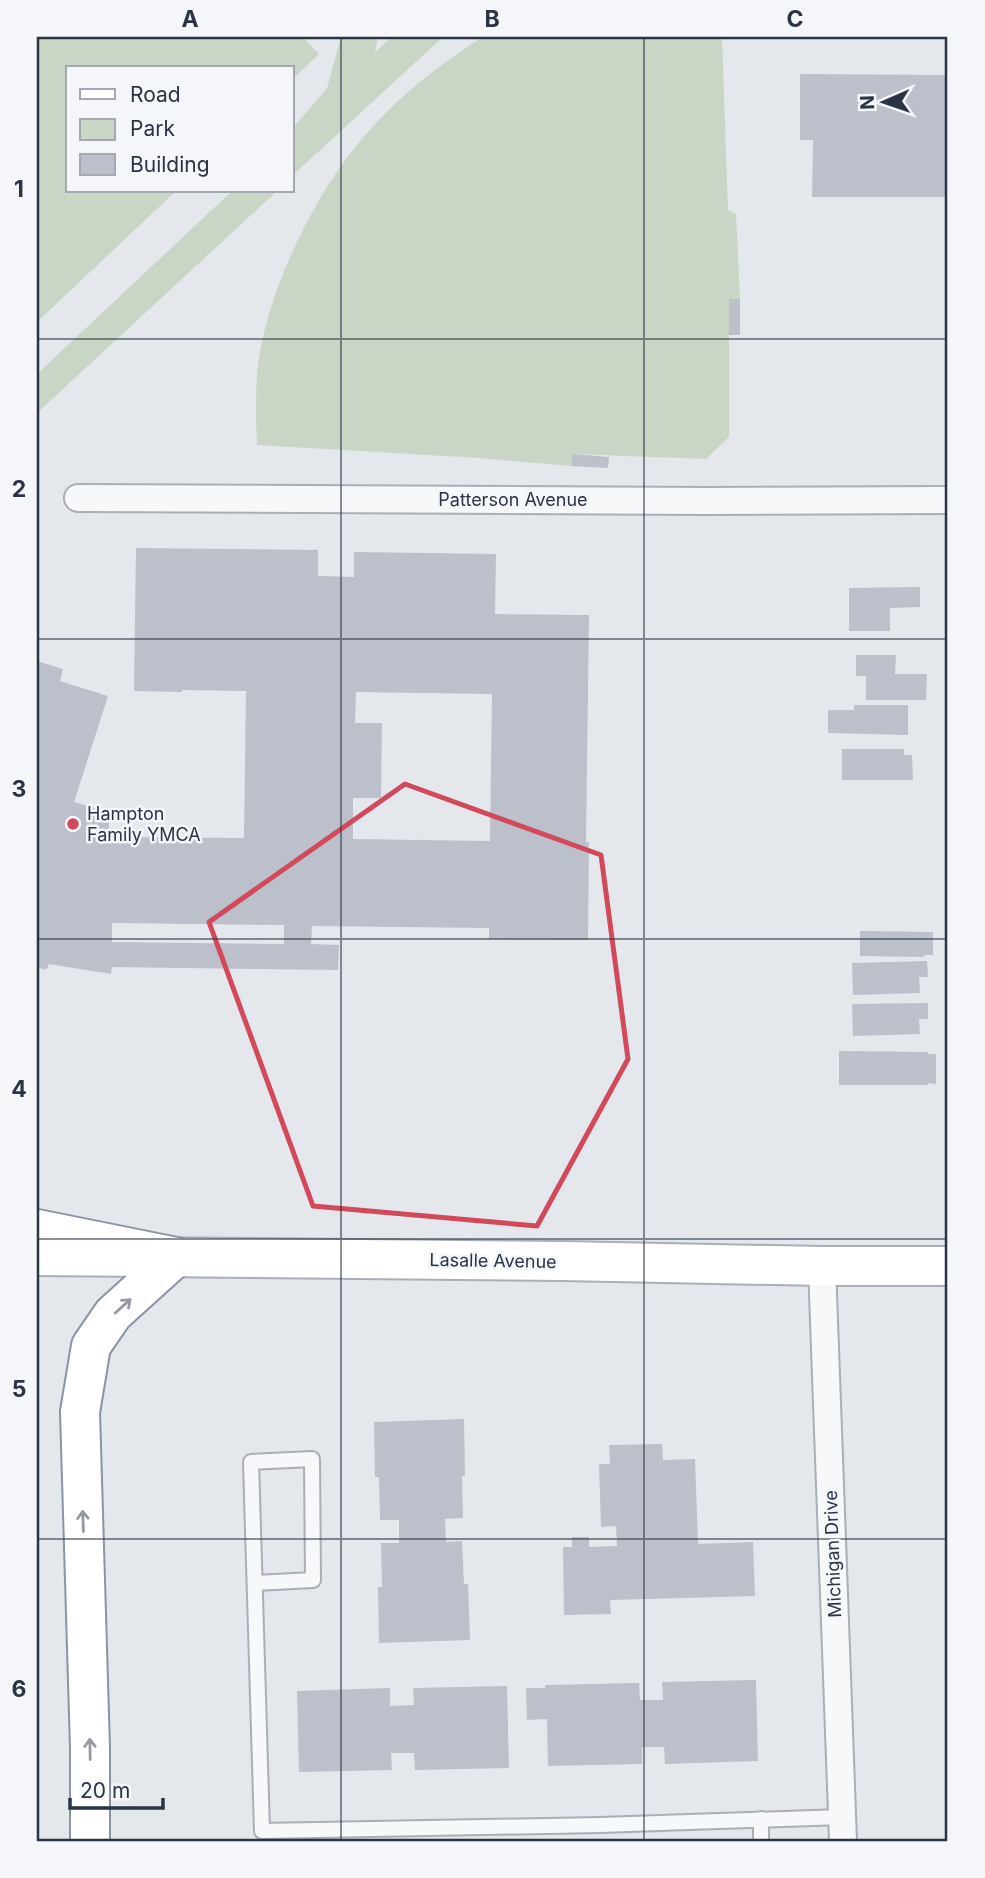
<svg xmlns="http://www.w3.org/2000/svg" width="985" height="1878" font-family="Inter,sans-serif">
<rect width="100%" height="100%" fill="#e4e7ec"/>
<!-- green -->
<path fill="#c9d6c5" d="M37,37H303L319,54L292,80V68H68V191H176L37,322Z
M341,37H378L375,52L392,37H443L292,176V129L327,88Z
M483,37H722L728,210L736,214L740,299H729V437L706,459L573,454L571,466L479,458L257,445C256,419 255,392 258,365C263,327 276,288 292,253C336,156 392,94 483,37Z
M232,191H277L37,413V374Z"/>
<!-- building -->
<path fill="#bbc0ca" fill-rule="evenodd" d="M800,74L948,75V197H812L813,140H800Z
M729,299H740V335H729Z
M573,454L609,457L608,468L571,466Z
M136,548L318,550V576L354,577V552L496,554L495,614L589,615L586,842H589L588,940L489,939V928L312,926L311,944L339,945L338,970L112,967L111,974L49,964L46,970L37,967V661L63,669L60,681L108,696L74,802L109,812V837L244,838L246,691L182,690V692L134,691ZM356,692L492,694L490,841L353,839V798H381L382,723H355ZM112,923L284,925V944L112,942Z
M920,587V607L890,608V631H849V588Z
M856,655H896L895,674H927L926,700H866V676H856Z
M854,705H908V735L828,733V710H854Z
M842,749H904V755H912L913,780H842Z
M860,931L933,932V955H924L925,957L860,956Z
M927,961L928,977H919L920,993L853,995L852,963Z
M928,1003V1019H919L920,1034L853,1036L852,1004Z
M839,1051L928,1052V1054H936V1084L928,1083L927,1085H839Z
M464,1419L465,1476H462L463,1518L445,1519L446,1542L462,1541L464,1584H468L470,1640L379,1643L378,1587H382L381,1543H399V1520H380L379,1477H375L374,1422Z
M662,1444L663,1460L695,1459L698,1544L753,1542L755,1596L610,1600L611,1614L564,1615L563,1547H572V1537H589V1547L617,1546L616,1526L601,1527L599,1464H610L609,1445Z
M756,1680L758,1761L665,1764L664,1747H642V1764L548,1766L547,1719L527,1720L526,1688H545V1685L639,1683L640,1700H663L662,1682Z
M507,1686L509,1768L415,1770L414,1753H391L392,1770L299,1772L297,1691L390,1688V1706L414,1705L413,1688Z"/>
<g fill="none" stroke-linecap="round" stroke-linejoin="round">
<defs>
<path id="lane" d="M255,1583L313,1580L312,1459L251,1462L262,1831L600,1825L842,1817
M761,1819V1841"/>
<path id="street" d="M78,498L706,501L948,500
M822,1266L843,1841"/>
<path id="secondary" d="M37,1256L562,1261L822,1266H948"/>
<path id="highway" d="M37,1229L176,1257
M90,1841V1748L80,1412L91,1346L113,1314L176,1257"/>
</defs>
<!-- lane casing -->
<use href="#lane" stroke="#a9aeb7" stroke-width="18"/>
<!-- street casing -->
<use href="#street" stroke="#a9aeb7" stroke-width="30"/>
<!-- secondary casing -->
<use href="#secondary" stroke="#a9aeb7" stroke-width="42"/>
<!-- highway casing -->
<use href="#highway" stroke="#8b94a3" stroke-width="42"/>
<!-- lane -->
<use href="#lane" stroke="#f7f8fa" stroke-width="14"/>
<!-- street -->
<use href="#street" stroke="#f7f8fa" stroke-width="26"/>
<!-- secondary -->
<use href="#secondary" stroke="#fff" stroke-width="38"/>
<!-- highway -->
<use href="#highway" stroke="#fff" stroke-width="38"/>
</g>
<!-- one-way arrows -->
<defs><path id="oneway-shaft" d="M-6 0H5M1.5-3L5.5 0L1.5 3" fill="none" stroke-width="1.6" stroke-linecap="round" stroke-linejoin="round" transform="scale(1.75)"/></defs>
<g stroke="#959aa2">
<use href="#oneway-shaft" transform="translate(123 1306) rotate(-42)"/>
<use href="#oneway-shaft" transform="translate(83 1521) rotate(-92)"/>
<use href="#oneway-shaft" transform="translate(90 1749) rotate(-91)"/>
</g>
<!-- marked area -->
<path fill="none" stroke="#d1495b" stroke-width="5" stroke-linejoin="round" d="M405,784L601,855L628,1059L537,1226L313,1206L209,922Z"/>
<!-- grid -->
<path fill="none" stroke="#2b3445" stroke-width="2" stroke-opacity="0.55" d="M341,37V1841M644,37V1841M37,339H948M37,639H948M37,939H948M37,1239H948M37,1539H948"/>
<!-- markers -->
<circle fill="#d1495b" stroke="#f4f6f9" stroke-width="2.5" cx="73" cy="824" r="7"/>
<g text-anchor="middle" stroke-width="5" stroke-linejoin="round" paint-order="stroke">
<!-- street labels -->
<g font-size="18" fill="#2b3445" stroke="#f4f6f9">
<text x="513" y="506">Patterson Avenue</text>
<text transform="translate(493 1261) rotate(1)" y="6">Lasalle Avenue</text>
<text transform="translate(833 1554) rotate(-92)" y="6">Michigan Drive</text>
</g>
<!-- poi labels -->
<g font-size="18" fill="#2b3445" stroke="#f4f6f9" text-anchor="start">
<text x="87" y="820">Hampton<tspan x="87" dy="21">Family YMCA</tspan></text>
</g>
</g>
<!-- border -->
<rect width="985" height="1878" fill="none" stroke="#f4f6f9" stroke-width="77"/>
<!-- legend -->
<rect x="66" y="66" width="228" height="126" fill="#f4f6f9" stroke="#a4a8b1" stroke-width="2"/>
<rect x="80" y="89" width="35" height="10" fill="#ffffff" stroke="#a4a8b1" stroke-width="2"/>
<text x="130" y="102" font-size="21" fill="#2b3445">Road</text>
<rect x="80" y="119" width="35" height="21" fill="#c9d6c5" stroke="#a4a8b1" stroke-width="2"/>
<text x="130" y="136" font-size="21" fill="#2b3445">Park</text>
<rect x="80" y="154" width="35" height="21" fill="#bbc0ca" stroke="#a4a8b1" stroke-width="2"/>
<text x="130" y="172" font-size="21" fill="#2b3445">Building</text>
<!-- north arrow -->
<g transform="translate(884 102) rotate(268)" stroke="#f4f6f9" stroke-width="5" paint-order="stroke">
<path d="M0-5L12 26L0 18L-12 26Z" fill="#2b3445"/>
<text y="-10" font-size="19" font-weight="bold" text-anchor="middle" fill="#2b3445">N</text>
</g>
<!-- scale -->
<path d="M70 1798v10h93v-10" fill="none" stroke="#2b3445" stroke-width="3.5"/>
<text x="80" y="1798" font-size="21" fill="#2b3445" stroke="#f4f6f9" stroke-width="5" paint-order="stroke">20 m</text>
<rect x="38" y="38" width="908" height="1802" fill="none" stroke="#2b3445" stroke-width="2.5"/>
<g font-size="23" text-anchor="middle" font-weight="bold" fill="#2b3445">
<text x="190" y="27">A</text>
<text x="492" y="27">B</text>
<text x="795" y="27">C</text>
<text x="19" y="197">1</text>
<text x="19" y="497">2</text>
<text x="19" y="797">3</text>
<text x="19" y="1097">4</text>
<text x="19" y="1397">5</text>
<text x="19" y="1697">6</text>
</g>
</svg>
